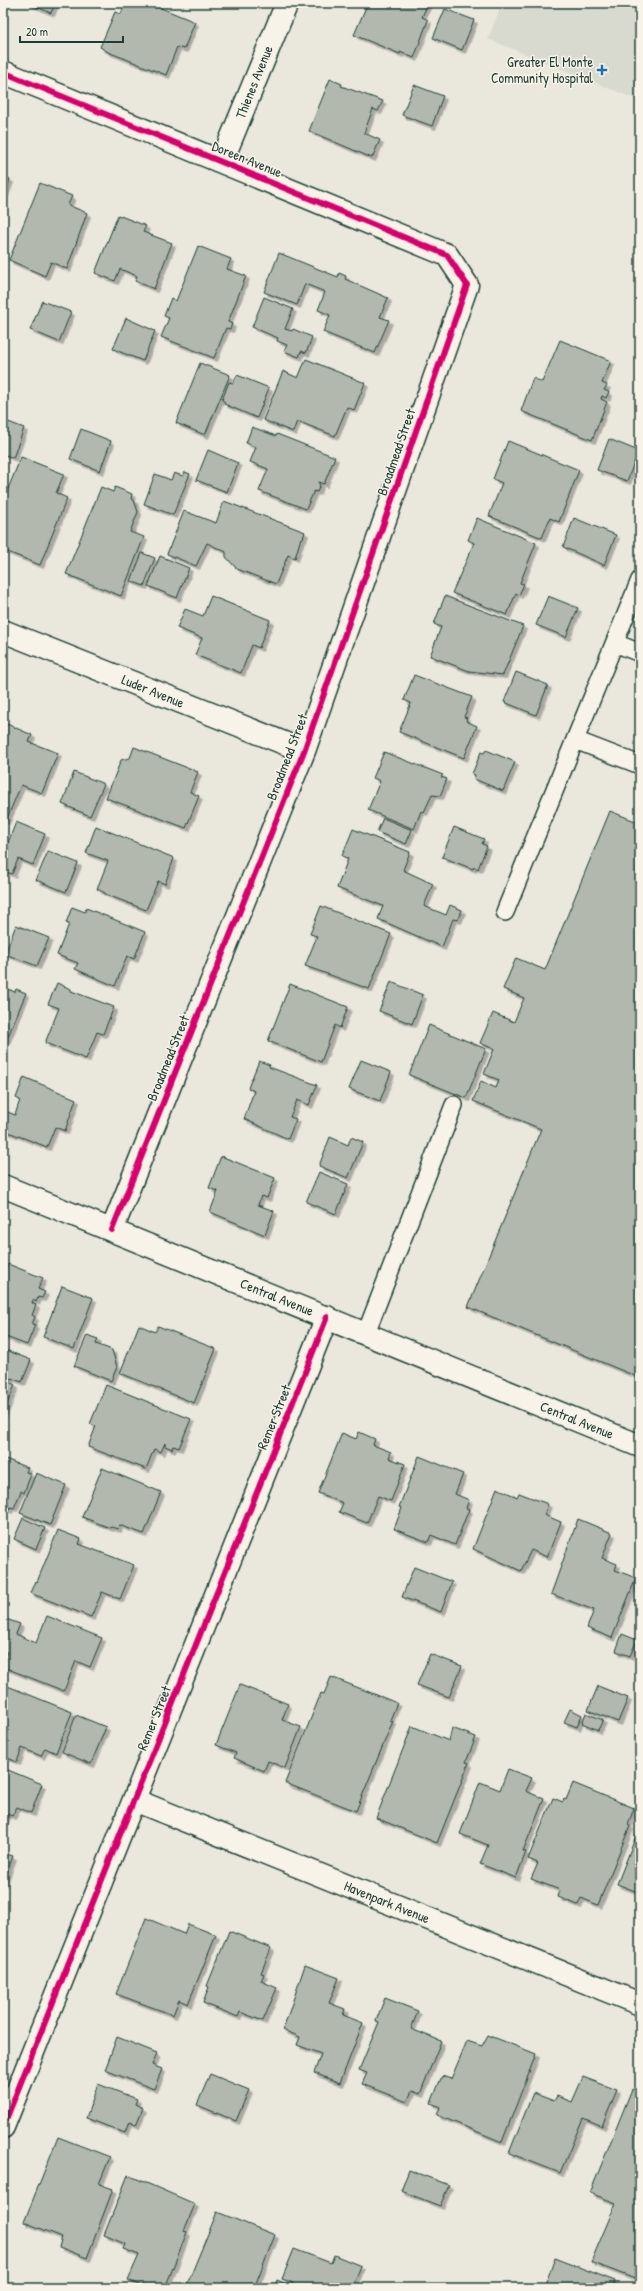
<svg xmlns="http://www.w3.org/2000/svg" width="643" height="2291" font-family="'Patrick Hand',sans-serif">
<defs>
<filter id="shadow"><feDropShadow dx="3.5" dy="3.5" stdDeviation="0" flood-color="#0004"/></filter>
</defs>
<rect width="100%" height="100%" fill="#eae8dd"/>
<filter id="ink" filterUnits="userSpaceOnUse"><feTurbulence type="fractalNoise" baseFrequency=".025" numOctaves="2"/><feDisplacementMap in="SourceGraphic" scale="8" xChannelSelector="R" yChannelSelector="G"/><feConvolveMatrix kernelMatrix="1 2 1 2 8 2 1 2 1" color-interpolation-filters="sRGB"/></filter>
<g filter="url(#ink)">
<!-- built -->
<path fill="#d9dacf" d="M502,3H640V101L488,39Z"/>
<!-- building -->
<path fill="#b2b8ae" stroke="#1f3d34" filter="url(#shadow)" d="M28,3H55L51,13Z
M125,3H149L195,22L184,49L177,47L166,75L108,52L100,47L115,12L121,14Z
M359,3H428L422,17L428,20L414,58L400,52V54L354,35L366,7Z
M445,9L474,20L462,50L433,38Z
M330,79L342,84L341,86L383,101L378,111L373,109L364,133L380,140L372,158L309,131Z
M414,85L443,96L432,126L402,115Z
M3,176L10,179L3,198Z
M40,183L72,196L68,205L87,213L67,269L51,262L45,276L9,260Z
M118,215L146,226L143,232L172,243L154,289L135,281L137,276L120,269L115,281L95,273Z
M198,246L231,259L227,269L246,276L228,322L232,324L230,329L226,328L214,358L161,337L169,318L164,316L171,298L176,301Z
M279,253L338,277L339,273L346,276L345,279L388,298L380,317L389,320L375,353L323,332L330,315L318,310L325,292L305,284L297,305L264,292Z
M264,297L293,309L285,329L292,331L293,329L312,337L306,353L301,351L299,357L284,351L287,345L277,341L278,338L252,327Z
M42,301L71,312L59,342L30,330Z
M126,318L155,331L143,361L113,349Z
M560,340L611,361L602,383L607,385L604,390L609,392L606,398L602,396L601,399L607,402L592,440L521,411L533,378L542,382Z
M306,359L365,383L354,410L347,407L335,436L297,421L293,432L263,420L283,371L298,378Z
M200,363L230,375L205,435L176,423Z
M237,375L269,388L257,418L224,404L225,402L222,400L229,382L233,383Z
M3,420L24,428L13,458L3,454Z
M252,427L276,436L277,434L335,457L324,484L318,482L320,485L317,492L314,491L306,509L259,491L268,469L250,462L256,447L246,443Z
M81,429L111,441L100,471L70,459Z
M609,439L636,450L640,439V454L638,453L627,481L597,470Z
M508,441L579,470L559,522L550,518L542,538L489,516L502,483L493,479Z
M208,450L238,463L227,492L196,480Z
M21,457L64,474L56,493L67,498L40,565L3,550V501Z
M185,472L190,474L173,515L144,504L155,474L171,480L174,473L183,476Z
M101,487L113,492L115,487L132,494L131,499L134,500L138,512L130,532L144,537L121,596L66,574Z
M224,501L305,532L303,538H301L295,558L288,555L276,584L237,569L226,557V552L207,543L196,566L167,554L184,511L216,523Z
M477,518L536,543L520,583L524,584L519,595L516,593L507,615L452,593L474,543L468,540Z
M574,518L616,535L604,565L563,547Z
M142,553L155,558L144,586L131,581Z
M160,556L189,568L177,598L148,586Z
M211,596L270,620L259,648L252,645L241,673L195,655L202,638L177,628L185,609L203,616Z
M445,596L523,626L503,675L469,671L430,656L441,627L434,624Z
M548,596L578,608L566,637L536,625Z
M516,672L548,685L536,715L504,702Z
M414,675L472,697L464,717L467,718L466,721L477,726L464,758L399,732L411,703L404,700Z
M7,724L32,735L29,742L58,753L42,793L21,785L6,821L3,820V734Z
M134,747L198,772L190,792L199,796L186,828L106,798L121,760L130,758Z
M486,750L515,762L503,791L474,779L475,775L472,774L481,752L484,753Z
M384,752L443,775L441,777L447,779L440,796L432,795L424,812L421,811L414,829L368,810L380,781L373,778Z
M74,772L104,784L90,816L62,804Z
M610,811L640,823V1378L468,1307L541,1129L473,1101L481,1081L496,1088L499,1080L484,1074L494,1049L480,1043L493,1013L514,1022L524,998L503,989L516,958L545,970Z
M383,818L412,830L406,844L377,832Z
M16,822L45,834L33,865L18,859L12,874L3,871L6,854L4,853Z
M96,826L174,858L165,884L158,881L146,910L105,894V893L97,889L108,861L86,853Z
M454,827L484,839L482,844L487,846L478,869L474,867L473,869L442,857Z
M353,829L410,852L403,870L433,884L424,906L446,915L450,905L462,910L458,920L453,919L442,947L378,919L383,906L337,888L348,859L342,856Z
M48,851L78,863L66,892L36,880Z
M321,906L391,934L369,989L305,966L317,936L310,934Z
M72,907L85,912L86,908L145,932L134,959L127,956L115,986L75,969L78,963L57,955L69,924L66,923Z
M16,925L49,938L37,966L5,954Z
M391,982L423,995L412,1024L379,1011Z
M57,983L71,989V991L114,1007L103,1034L97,1032L86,1059L45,1043L59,1008L48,1004Z
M290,984L348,1007L340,1028L335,1025L321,1062L268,1041Z
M3,987L15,992L16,989L26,993L6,1041L3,1040Z
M429,1025L486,1049L466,1098L409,1075Z
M361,1060L391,1072L380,1101L349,1089Z
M259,1061L270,1065L269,1067L317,1085L309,1105L297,1100L290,1117L296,1119L288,1139L244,1119L254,1091L248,1088Z
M24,1077L76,1099L65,1131L55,1127L47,1147L3,1130V1110L15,1115L20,1100L16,1098Z
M330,1137L348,1145L351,1137L363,1142L348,1178L319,1166Z
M221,1156L275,1178L267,1198L261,1196L258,1205L274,1211L265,1235L210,1212L218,1191L209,1188Z
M319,1172L348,1184L336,1214L306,1202Z
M8,1264L43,1278L38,1289L45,1292L42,1298L38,1297L36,1302L33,1300L32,1303L36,1305L32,1315L35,1317L32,1324L35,1325L27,1345L3,1336V1276Z
M62,1286L93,1298L74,1349L43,1337Z
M139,1325L155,1332L158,1326L216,1349L194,1403L120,1373Z
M87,1335L98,1339L96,1344L112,1350L117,1367L111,1381L74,1366Z
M3,1349L31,1360L22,1382L11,1378L9,1382L15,1385L3,1414Z
M106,1385L191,1419L179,1448L173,1446L172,1449L165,1446V1443L161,1452L154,1449L146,1469L88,1447L96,1426L90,1424Z
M359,1432L375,1439L373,1445L391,1452L389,1458L405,1464L391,1501L378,1496L367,1523L339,1512L343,1503L318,1493L342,1433L356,1439Z
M419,1456L463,1474L455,1494L469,1500L466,1508L469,1509L455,1545L431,1535L428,1542L394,1529L402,1508L399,1507Z
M3,1458L28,1468L26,1472L31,1474L24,1493L21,1491L14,1508L10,1507L9,1510L3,1508Z
M102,1468L161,1492L144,1534L119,1525L118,1529L111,1527L110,1528L82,1517Z
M36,1473L66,1485L50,1525L20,1513Z
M497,1488L517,1497L519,1493L548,1504L544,1515L561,1522L547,1557L531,1550L521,1571L473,1549Z
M23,1518L45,1528L36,1549L14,1539Z
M578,1519L612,1533L602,1558L617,1564L615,1570L636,1578L612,1638L587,1628L594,1610L551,1594Z
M58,1530L81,1539L79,1544L134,1565L120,1599L102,1592L91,1617L30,1593L35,1581L37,1582Z
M414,1567L452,1582L441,1612L402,1597Z
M47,1616L102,1638L90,1667L76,1661L64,1691L3,1667L7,1652L3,1651V1626L6,1619L20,1624L16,1634L36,1643Z
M622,1634L637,1640L630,1656L616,1651Z
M430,1654L462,1666L449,1697L417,1685Z
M331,1677L397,1703L390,1720L393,1721L356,1811L285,1783L321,1693L324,1694Z
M5,1685L72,1712L56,1753L45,1748L41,1756L22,1748L17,1762L3,1756Z
M240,1685L288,1704L282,1720L301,1727L285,1768L268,1761L264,1771L234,1758L236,1753L216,1745Z
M598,1686L628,1698L618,1722L588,1710Z
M570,1709L582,1715L577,1727L564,1722Z
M586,1713L603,1720L598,1730L582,1723Z
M76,1715L106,1727L91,1764L62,1752Z
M412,1726L449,1741L452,1728L476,1737L466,1762L469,1763L437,1843L376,1818Z
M3,1768L42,1784L31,1813L17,1807L12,1816L7,1814L3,1826Z
M508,1769L532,1778L526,1791L544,1799L523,1851L526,1852L516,1878L480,1864L488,1845L460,1834L480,1782L500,1790Z
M573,1783L634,1808L628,1825L630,1826L598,1905L581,1898L578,1905L558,1897L560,1890L531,1879L538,1863L528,1859L553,1798L563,1802L564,1799L566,1800Z
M640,1826V1893L617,1884Z
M3,1853L13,1856L3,1883Z
M146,1918L184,1934L188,1924L216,1935L188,2004L179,2000L173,2015L116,1994Z
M229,1931L271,1948L261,1973L264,1974L261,1981L277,1988L263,2021L240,2012L238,2017L203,2003L209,1987L207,1986Z
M305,1965L339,1978L329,2003L345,2009L343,2015L363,2023L340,2083L314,2073L321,2054L297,2045L300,2037L283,2030Z
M385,1998L418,2011L411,2029L441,2041L420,2094L412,2091L407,2102L362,2084L367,2073L359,2070L379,2022L376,2021Z
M488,2035L536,2054L502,2142L437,2115L440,2107L431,2103L442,2076L451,2079L467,2041L482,2046Z
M117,2037L157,2053L152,2065L162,2069L154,2089L105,2070Z
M210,2074L249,2090L236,2121L197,2105Z
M583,2077L617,2090L602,2126L583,2118L560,2173L509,2153L533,2093L554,2101L557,2096L572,2102Z
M98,2084L137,2099L135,2104L143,2108L136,2125L129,2122L125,2133L86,2118Z
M632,2089L640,2092V2266L635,2279L591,2262L616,2203L590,2193Z
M58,2137L110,2157L99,2184L113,2189L87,2258L59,2247L62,2237L24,2222Z
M409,2170L449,2185L440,2206L401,2191Z
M128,2175L195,2204L184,2231L187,2232L165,2288H147L128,2280L139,2255L123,2249L125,2244L104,2235Z
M217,2212L275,2235L254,2288L186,2287Z
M294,2249L331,2263L334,2255L361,2266L352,2288H274L277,2280L292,2286L293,2283L282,2279Z
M555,2258L615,2281L613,2288H544Z"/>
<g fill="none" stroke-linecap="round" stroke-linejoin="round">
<defs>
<path id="service" d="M615,643L640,653
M575,740L640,765
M505,912L640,580
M366,1333L454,1105"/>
<path id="minor" d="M3,72L447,255L467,285L304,751L112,1230
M222,161L287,3
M3,631L304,751
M134,1800L640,2004
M3,2127L327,1317"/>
<path id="tertiary" d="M3,1186L640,1446"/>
</defs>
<!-- service casing -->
<use href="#service" stroke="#1f3d34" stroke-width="20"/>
<!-- minor casing -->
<use href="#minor" stroke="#1f3d34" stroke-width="25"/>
<!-- tertiary casing -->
<use href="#tertiary" stroke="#1f3d34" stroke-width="25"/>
<!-- service -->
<use href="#service" stroke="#f7f3e8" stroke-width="17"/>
<!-- minor -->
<use href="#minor" stroke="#f7f3e8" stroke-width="22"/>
<!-- tertiary -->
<use href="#tertiary" stroke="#f7f3e8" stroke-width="22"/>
<defs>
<path id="cycleway" d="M3,72L447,255L467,285L304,751L112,1230
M3,2127L327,1317"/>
</defs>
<!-- cycleway casing -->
<use href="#cycleway" stroke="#f7f3e8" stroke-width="8"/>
<!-- cycleway -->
<use href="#cycleway" stroke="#d6006c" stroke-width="6"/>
</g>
</g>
<!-- markers -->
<path fill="#1f6fb2" stroke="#f7f3e8" stroke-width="1.5" d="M600 64h4v4h4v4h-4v4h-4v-4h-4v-4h4z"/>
<g text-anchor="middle" stroke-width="3" stroke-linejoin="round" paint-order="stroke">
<!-- poi labels -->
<g font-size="14" fill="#1f3d34" stroke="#f7f3e8" text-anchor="end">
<text x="593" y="67">Greater El Monte<tspan x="593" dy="16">Community Hospital</tspan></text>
</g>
<!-- street labels -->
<g font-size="14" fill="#1f3d34" stroke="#f7f3e8">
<text transform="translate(254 82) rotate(-68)" y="5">Thienes Avenue</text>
<text transform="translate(247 159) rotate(22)" y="5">Doreen Avenue</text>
<text transform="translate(396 452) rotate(-71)" y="5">Broadmead Street</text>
<text transform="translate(153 691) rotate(22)" y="5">Luder Avenue</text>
<text transform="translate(287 757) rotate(-69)" y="5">Broadmead Street</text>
<text transform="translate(168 1058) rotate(-68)" y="5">Broadmead Street</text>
<text transform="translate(277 1297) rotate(22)" y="5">Central Avenue</text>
<text transform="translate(274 1417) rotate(-68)" y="5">Remer Street</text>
<text transform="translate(577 1420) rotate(22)" y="5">Central Avenue</text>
<text transform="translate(154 1718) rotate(-68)" y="5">Remer Street</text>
<text transform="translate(387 1902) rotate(22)" y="5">Havenpark Avenue</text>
</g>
</g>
<!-- margin -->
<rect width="643" height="2291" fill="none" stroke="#f7f3e8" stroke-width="16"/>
<rect x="8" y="8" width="627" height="2275" fill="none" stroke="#1f3d34" stroke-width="1.5" filter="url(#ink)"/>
<!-- scale -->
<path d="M20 36v6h103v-6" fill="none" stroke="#1f3d34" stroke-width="2"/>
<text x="26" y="36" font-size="12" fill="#1f3d34" stroke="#f7f3e8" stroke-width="3" paint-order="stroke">20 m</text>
</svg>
